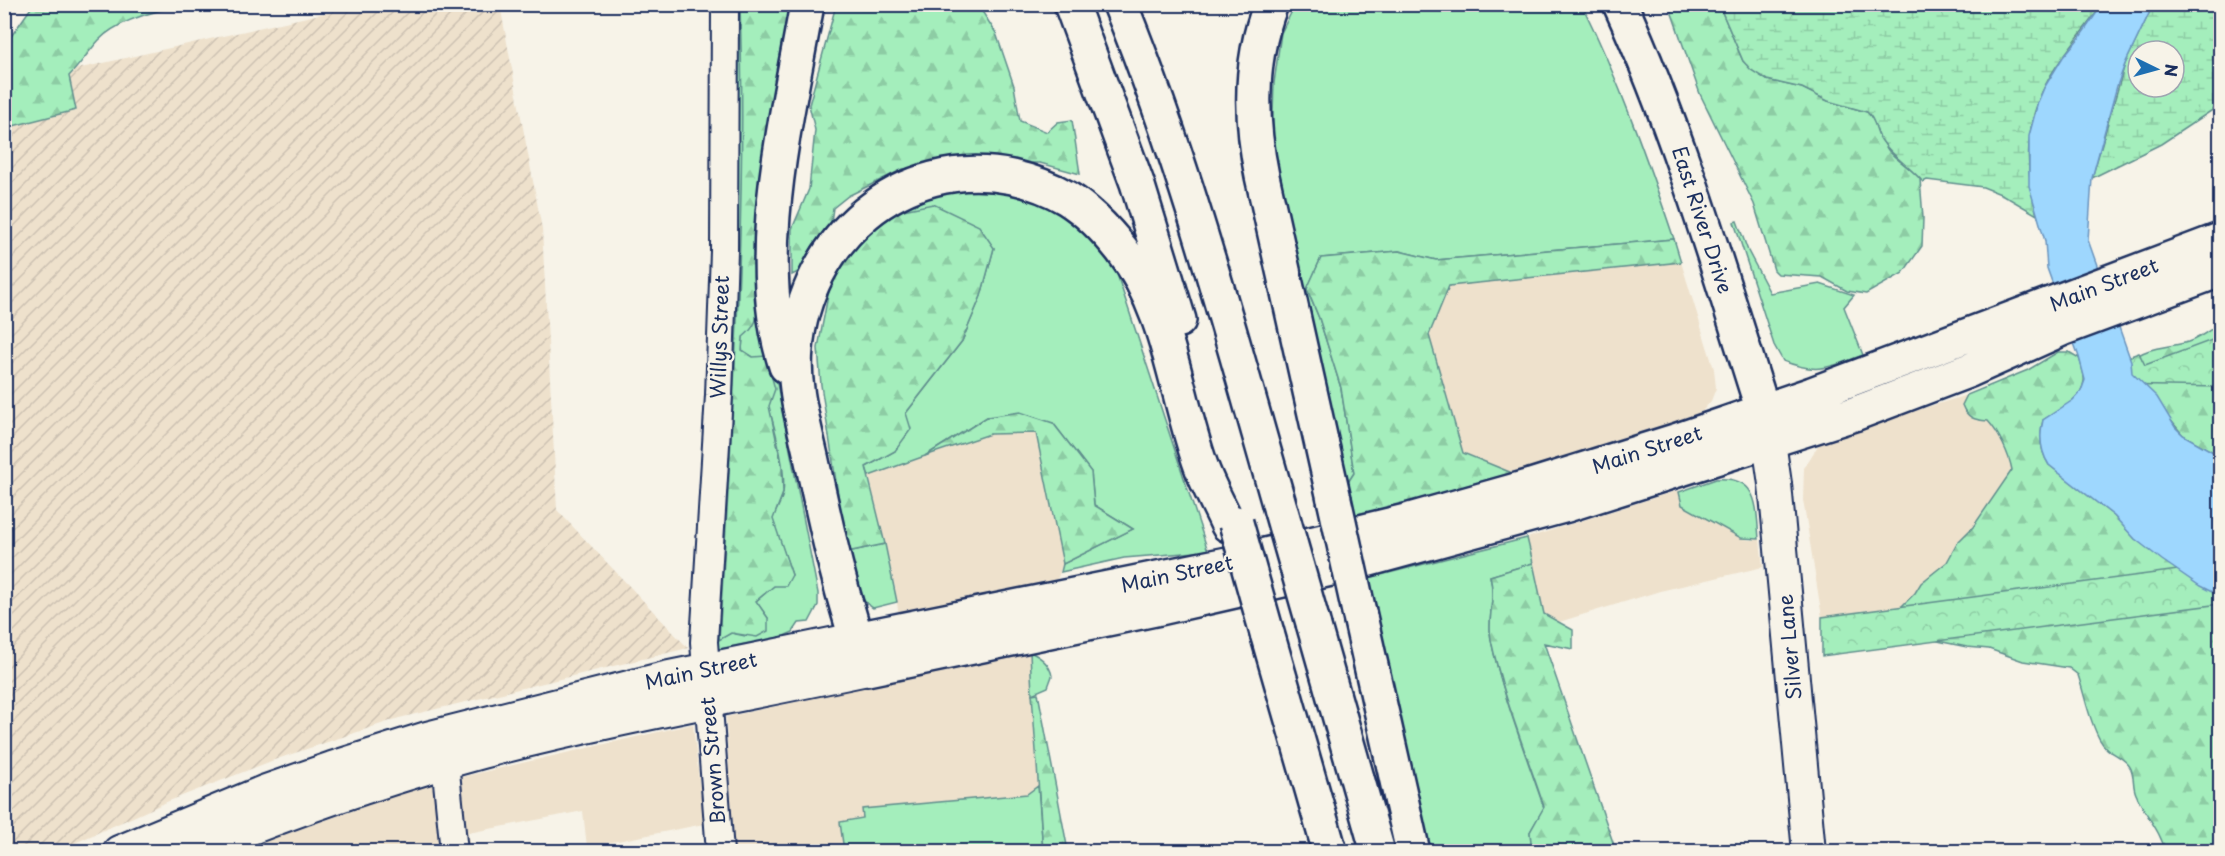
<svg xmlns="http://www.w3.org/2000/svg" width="2225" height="856" font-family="'Playpen Sans',sans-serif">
<defs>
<pattern id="industrial-furrows" width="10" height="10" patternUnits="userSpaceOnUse" patternTransform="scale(1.5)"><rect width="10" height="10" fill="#eee1cc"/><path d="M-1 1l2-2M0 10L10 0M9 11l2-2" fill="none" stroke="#ccc1b2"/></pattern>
<pattern id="forest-firs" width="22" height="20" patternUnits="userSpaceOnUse" patternTransform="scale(1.5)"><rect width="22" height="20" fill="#a4eebc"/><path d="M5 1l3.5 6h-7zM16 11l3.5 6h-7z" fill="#8dcca4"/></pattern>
<pattern id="wetland-marsh" width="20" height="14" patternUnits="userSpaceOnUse" patternTransform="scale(1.5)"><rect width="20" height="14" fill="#a4eebc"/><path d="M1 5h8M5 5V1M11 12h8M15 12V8" fill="none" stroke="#8dcca4"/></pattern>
<pattern id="park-crowns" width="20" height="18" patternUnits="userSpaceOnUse" patternTransform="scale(1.5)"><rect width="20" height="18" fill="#a4eebc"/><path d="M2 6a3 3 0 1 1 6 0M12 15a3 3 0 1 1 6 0" fill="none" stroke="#8dcca4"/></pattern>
</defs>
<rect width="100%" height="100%" fill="#f7f3e8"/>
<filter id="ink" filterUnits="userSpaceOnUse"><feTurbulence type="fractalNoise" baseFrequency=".0167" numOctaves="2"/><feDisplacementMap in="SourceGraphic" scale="12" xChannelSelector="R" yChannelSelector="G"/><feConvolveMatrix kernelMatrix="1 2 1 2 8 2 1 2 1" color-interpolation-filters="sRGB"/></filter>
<g filter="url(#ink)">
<!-- built -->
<path fill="#eee1cc" d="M1681,262L1714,369L1716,388L1711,401L1699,415L1512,473L1463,453L1429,335L1449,286Z
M1967,395L1962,405L1976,420L1988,421L1996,429L2010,459L2012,470L1973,527L1958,542L1947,562L1921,583L1915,593L1902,606L1822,617L1803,500L1804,468L1819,444L1833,436Z
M1036,433L1063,564L1030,652L1043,851H734L726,717L921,675L907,677L895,588L869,476L990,434Z
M1679,490L1682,505L1741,538L1749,540L1760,539L1763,567L1660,591L1559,622L1544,614L1527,538Z
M693,724L704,824L587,847L583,811L468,833L470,851L234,852L426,785Z"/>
<!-- industrial -->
<path fill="url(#industrial-furrows)" d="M360,5H500L542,229L557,510L688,648L399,718L274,760L169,801L57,851H5L4,128L76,110L69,76L77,69Z"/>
<!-- grass -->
<path fill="#a4eebc" stroke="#608e8d" stroke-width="1.5" d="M740,4C748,216 732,428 720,639L731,633L745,636L768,618L756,601L774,586L792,575L772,519C776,511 782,501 783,493C788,461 763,389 753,357L742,350L743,337L758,297L768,337L818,593V605L809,622L799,623L793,632L784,636L719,649L715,644L736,5Z
M1295,5H1582C1619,80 1647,159 1674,239L1436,260L1399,251L1321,258L1307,290L1319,318L1341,388L1354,473L1345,487L1272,144L1274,83L1281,33Z
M948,188C968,189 1000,188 1018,193C1064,206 1085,233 1115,268L1208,551L1124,558L1061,572L1063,564L1133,529L1094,505L1091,472L1053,423L987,417L925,456L869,476L866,467L895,451L906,413L962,341L981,296L994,248L888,213Z
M1737,221L1748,251L1770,293L1820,284L1854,295L1844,307L1863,355C1829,367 1819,375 1783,361L1774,345L1734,222Z
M1716,479C1759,476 1756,506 1759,539L1741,538L1682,505L1679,492Z
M1527,538L1533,563L1490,576C1496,599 1487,617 1491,640C1503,697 1525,752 1544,808L1530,832L1532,851H1427L1365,579Z
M885,544L897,602L873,608C855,598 852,570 847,552Z
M1030,652C1041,657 1050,664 1052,676L1048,687L1032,694Z
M1038,786L1043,851H844L840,822L863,818L862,809L1027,794Z"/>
<!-- forest -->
<path fill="url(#forest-firs)" stroke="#608e8d" stroke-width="1.5" d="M33,5V4L184,5C158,10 118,20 99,40C88,52 80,65 69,76L76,110L5,128V45Z
M740,5H793L758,297C757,316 759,324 743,337L742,350L753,357L766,356L775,389L769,406L782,466L783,493L773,519L792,575L786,586H774L756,601L768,618V631L757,637L731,633L719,640C732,428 747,217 740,5Z
M836,5H978L996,33L1014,86L1020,121L1047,132L1058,122L1072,120L1080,174L1040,163H955L903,169L848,196L833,208L831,222L812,247L806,268L792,275V229L809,189L815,130L809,105Z
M1669,5H1719L1743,61L1767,80L1802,88L1828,101L1867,112C1875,118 1880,139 1888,150C1897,161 1913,169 1920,179L1923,218L1922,246L1903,273L1866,294L1847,291L1822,277L1778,274L1774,270L1754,204L1700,94Z
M933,204L979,226L994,248L981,296L962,341L906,413L911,429L895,451L866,467L885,544L847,552L821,385L818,348L829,290L842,261L888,213Z
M1674,239L1681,262L1449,286L1429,335L1463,453L1512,473L1352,519L1345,487L1354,473L1341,388L1319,318L1307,289L1321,258L1399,251L1436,260Z
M2220,323V456L2183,435L2139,382L2131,361C2146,346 2168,348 2188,342C2200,338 2210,330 2220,323Z
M2058,352H2069L2079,358C2081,364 2085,374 2084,381C2082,400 2057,411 2043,420C2039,436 2040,451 2049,465L2114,516L2135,539L2220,596V851H2165C2161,831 2144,814 2136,794C2132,786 2135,775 2130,767C2123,755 2107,754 2100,740C2089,721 2085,696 2078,675L2069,668L2023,661L1989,649L1967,647L1933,640L1899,609L1915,593L1921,583L1947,562L1958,542L1973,527L2012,470C2009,454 1999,433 1988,421C1974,420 1967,418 1962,405L1967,395L2028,370Z
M1020,412L1053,423L1091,472L1094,505L1133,529L1063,564L1036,433L990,434L925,456L987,417Z
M1533,563L1544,614L1573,630V649L1544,643L1616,851H1532L1530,832L1544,807C1526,752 1503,697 1491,640C1487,617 1496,600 1490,576Z
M1038,693L1068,851H1043L1032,694Z"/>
<!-- wetland -->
<path fill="url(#wetland-marsh)" stroke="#608e8d" stroke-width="1.5" fill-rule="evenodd" d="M1719,5H2102C2089,23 2076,39 2063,57C2026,106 2021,157 2037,215L2003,195L1983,187L1927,180L1923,182C1910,167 1894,158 1882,141C1875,132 1876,119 1867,112L1828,101L1802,88L1767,80L1751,70L1743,61Z
M2153,5H2220V105L2161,144L2092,178L2125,64ZM2138,51H2174V87H2138Z"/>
<!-- park -->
<path fill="url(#park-crowns)" stroke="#608e8d" stroke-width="1.5" d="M2220,337V387L2115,385L2105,365L2139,353L2145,365Z
M2208,566L2220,574V604L1822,656V617Z"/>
<!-- water -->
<path fill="#9ed7fe" stroke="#6a94be" stroke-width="1.5" d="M2102,5H2153L2125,64L2117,86L2092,178L2088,240L2131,361L2132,373L2157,397L2175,427L2183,435L2220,456V596L2200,586L2162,560L2135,539L2114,516L2049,465C2040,451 2039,436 2043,420L2073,400L2081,391L2085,380L2079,357L2047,268L2045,241L2029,186V136L2038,102L2044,88L2063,57L2080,37Z"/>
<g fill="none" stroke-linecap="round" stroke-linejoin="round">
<defs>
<path id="minor" d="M445,762L454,852
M720,852L704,642L719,395L724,251L725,4"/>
<path id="major" d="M1769,442L1775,484L1809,852
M119,852L266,791L332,768L427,738L665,678L856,639
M190,852C286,813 382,779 482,752C609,719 739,696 867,669"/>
<path id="highway" d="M1071,4L1137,183L1179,320
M1120,4C1187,169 1232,340 1281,511
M1271,4C1249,60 1250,118 1262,176L1334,499
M1620,4C1678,131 1717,265 1759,398L1767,431
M786,366C750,258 788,115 807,4
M1228,525C1219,505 1208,486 1201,466C1175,394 1170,312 1122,250C1107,231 1088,211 1067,198C1050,188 1030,181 1012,177C901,154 805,240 796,349C792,387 804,424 812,461C827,531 842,601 867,669L1160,608L1340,567L1567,505L1854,414L1970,370L2064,328L2220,270
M1359,612L1413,852
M1313,623L1378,852
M1267,633L1330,852
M856,639L1232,563L1410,520L1531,486L1675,441L1812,394L2220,240"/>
</defs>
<!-- minor casing -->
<use href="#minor" stroke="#1b2f5e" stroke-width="30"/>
<!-- major casing -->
<use href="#major" stroke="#1b2f5e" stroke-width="36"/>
<!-- highway casing -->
<use href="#highway" stroke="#1b2f5e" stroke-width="38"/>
<!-- minor -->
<use href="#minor" stroke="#f7f3e8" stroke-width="26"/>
<!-- major -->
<use href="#major" stroke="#f7f3e8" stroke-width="32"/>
<!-- highway -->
<use href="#highway" stroke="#f7f3e8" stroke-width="33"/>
<defs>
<path id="highway-bridge" d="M1334,499L1359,612
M1281,511L1313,623
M1236,523L1267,633"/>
</defs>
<!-- highway-bridge casing -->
<use href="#highway-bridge" stroke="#1b2f5e" stroke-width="38" stroke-linecap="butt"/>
<!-- highway-bridge -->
<use href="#highway-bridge" stroke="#f7f3e8" stroke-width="33"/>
</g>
</g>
<g text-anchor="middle" stroke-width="4.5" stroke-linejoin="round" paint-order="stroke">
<!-- street labels -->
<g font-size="20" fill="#1b2f5e" stroke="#f7f3e8">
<text transform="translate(1702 220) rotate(72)" y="7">East River Drive</text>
<text transform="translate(2104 285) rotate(-21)" y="7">Main Street</text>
<text transform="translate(720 337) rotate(-88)" y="7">Willys Street</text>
<text transform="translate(1647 450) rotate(-18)" y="7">Main Street</text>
<text transform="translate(1177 574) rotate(-12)" y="7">Main Street</text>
<text transform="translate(1790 647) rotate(-95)" y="7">Silver Lane</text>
<text transform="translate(701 671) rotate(-12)" y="7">Main Street</text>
<text transform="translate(713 761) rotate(-95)" y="7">Brown Street</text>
</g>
</g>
<!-- margin -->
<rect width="2225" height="856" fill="none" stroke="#f7f3e8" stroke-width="24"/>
<rect x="12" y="12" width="2201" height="832" fill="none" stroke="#1b2f5e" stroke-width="2" filter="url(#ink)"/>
<!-- north arrow -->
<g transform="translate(2156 69) rotate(95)"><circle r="28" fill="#f7f3e8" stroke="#9fa5b1" stroke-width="1.5"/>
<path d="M0-4.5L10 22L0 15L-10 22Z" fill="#1f6fb2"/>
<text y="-9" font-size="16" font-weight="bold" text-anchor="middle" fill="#1b2f5e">N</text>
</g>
</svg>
